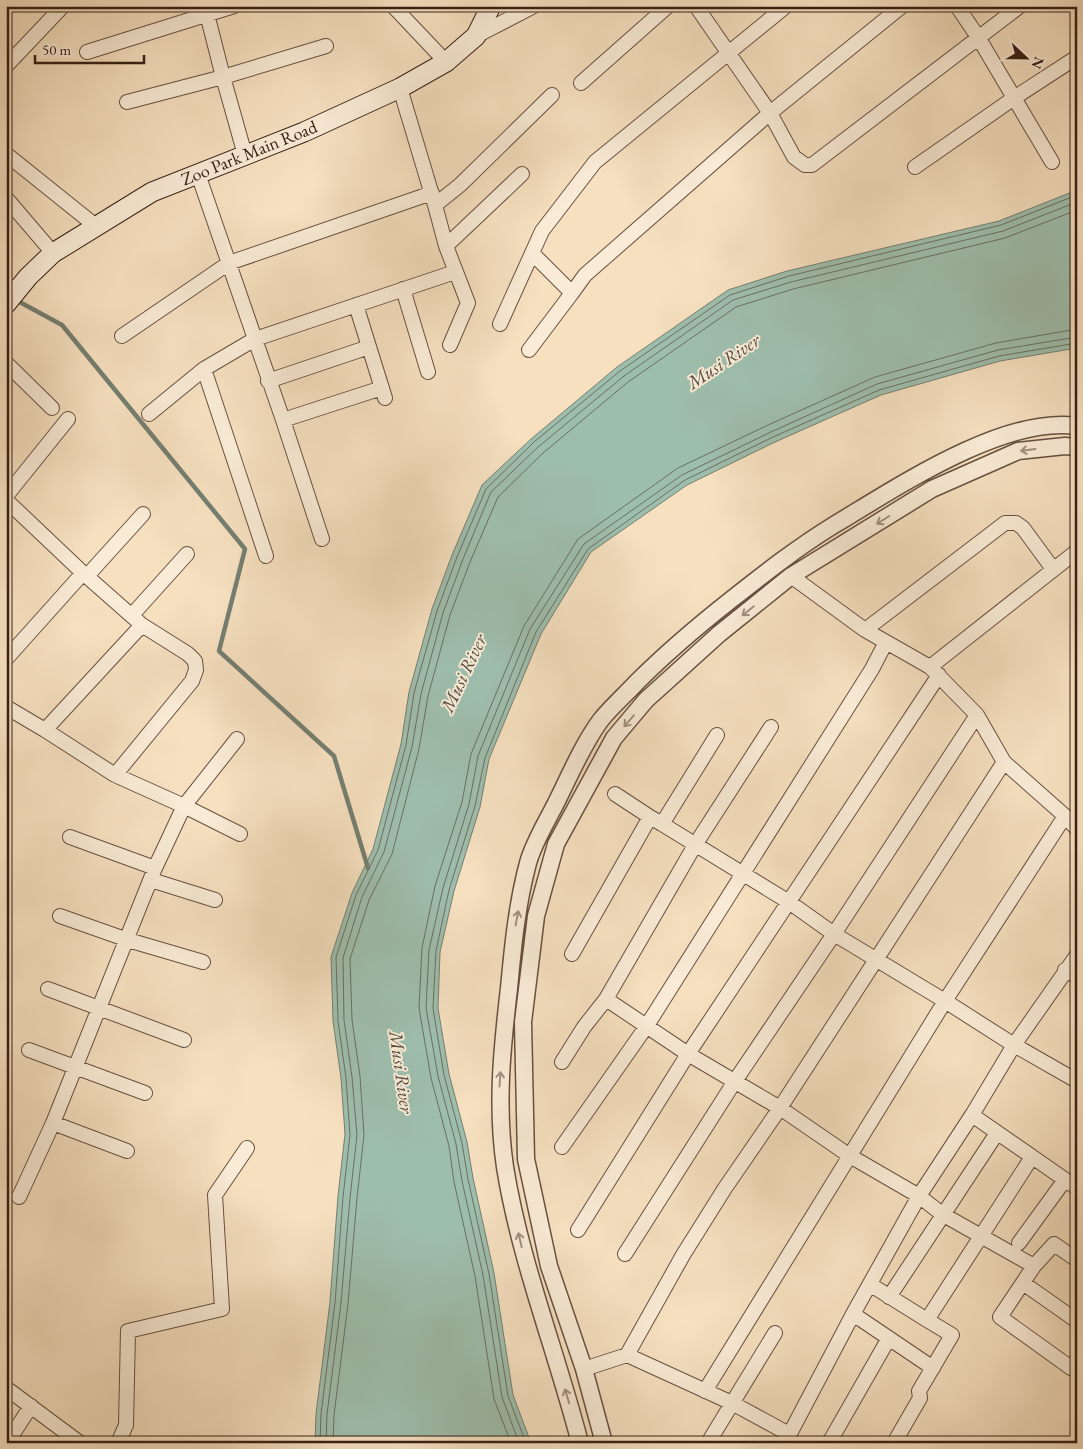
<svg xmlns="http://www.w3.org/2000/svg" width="1083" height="1449" font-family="'EB Garamond',serif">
<rect width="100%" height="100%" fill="#f6e0c0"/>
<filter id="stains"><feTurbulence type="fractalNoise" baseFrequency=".004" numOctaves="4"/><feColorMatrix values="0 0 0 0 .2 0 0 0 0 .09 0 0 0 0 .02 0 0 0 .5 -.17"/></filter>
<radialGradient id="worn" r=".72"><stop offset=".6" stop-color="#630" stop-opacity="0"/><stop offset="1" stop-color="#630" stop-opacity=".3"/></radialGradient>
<!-- water -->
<path fill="#9ebead" stroke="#757f71" d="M1077,190V348L1000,361L881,395L775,442L687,485L591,552L541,634L489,759L480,807L454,891L440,952L438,1008L449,1074L467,1142L473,1178L494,1273L513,1395L531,1443H315L316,1414L330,1302L338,1196L345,1134L341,1078L333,1021L331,957L352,893L373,849L401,744L409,692L432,609L452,555L482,485L531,439L617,367L728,290L787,271L999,221Z"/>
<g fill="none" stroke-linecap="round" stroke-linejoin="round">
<!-- shore -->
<path stroke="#6a6f62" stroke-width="1" d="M320,1443L321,1414L335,1303L343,1197L350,1135L346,1078L338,1021L336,957L356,895L378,850L406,745L414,693L437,611L457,557L486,489L534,442L620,371L730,295L789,276L1001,225L1077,195
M326,1443L327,1414L341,1303L350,1198L357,1135L352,1077L344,1020L343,958L362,897L384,852L412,747L421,694L443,613L463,559L491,492L538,447L624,376L733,300L791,282L1003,231L1077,202
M333,1443L334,1415L348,1304L357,1198L364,1135L360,1076L352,1020L350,959L369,900L392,854L419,749L428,696L450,615L470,562L498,497L543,453L628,382L736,307L793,289L1005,238L1077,210
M511,1443L494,1399L475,1276L454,1182L449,1146L431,1078L419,1008L422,948L435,886L462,802L471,754L524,626L578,539L678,468L768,425L875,377L996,343L1077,329
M519,1443L502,1397L483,1275L462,1181L456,1144L438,1076L426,1008L429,950L443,888L469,804L478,756L530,629L584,544L682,475L771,432L877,384L998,350L1077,337
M526,1443L508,1396L489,1274L468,1179L462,1143L444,1075L433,1008L436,951L449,890L475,806L485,758L536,632L588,549L685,480L773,437L879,390L999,356L1077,343"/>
<!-- stream -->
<path stroke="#757f71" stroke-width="4.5" d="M16,300L62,325L245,549L219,651L334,756L368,868"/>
<defs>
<path id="minor" d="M205,6L223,77L245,155
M393,6L446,62
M696,6L770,113L794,157L805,165H812L1020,6
M957,6L978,37L1052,162
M476,36L534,6
M87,52L234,6
M6,66L63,6
M581,83L668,6
M400,88L435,205L446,246L468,303L450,345
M127,102L223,77L326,46
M6,154L97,227
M915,167L1014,98L1077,57
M198,174L283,420L322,539
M6,198L53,253
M435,205L460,185L552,95
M446,246L522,174
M403,289L428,372
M572,293L585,275L770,113L902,6
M356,305L385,398
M500,324L542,231L595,162L786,6
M122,336L229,263L432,193
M529,350L572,293L533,254
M6,363L52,408
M204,369L266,556
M268,381L369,347
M149,414L204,369L255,339L455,272
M283,420L382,388
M6,496L68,419
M6,500L83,573L142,625L188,654L195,661L196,670L192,681L115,775
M87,576L143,514
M791,576L865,630L930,667L977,715L1004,762L1065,816L1077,829
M132,615L187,554
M865,630L1005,523H1016L1023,528L1053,569
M6,659L83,573
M930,667L1077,551
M6,707L45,730L115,775L184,806L155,868L53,1123L19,1197
M45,730L142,625
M237,739L184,806L240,834
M615,794L650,817
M662,824L789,902L834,934L945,1001L1014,1045L1077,1081
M70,837L155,868
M151,880L215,900
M60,916L128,940L203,962
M572,954L650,817L662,824L717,735
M1065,970L1077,976
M48,989L184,1040
M606,999L695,845L771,727
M29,1050L145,1093
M562,1062L584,1027L606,999L688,1054L780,1108L850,1156L919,1196L942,1214L1034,1266
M972,1115L1077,1188
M53,1123L127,1151
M562,1147L646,1027L872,669L886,642
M578,1230L688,1054L939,675
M1019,1243L1064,1181
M625,1254L735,1081L834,934L977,715
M1077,1260L1054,1244L1034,1266L1000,1317L1071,1368L1077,1360
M1023,1283L1077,1321
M871,1285L927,1320L1032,1157
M889,1297L997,1133
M853,1314L933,1368
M627,1355L683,1255L725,1188L780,1108L1004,762
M584,1369L627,1355L732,1403L789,1434
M6,1388L80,1443
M705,1391L945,1001L1065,816
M7,1443L31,1406
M118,1443L126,1425L128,1331L222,1309L215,1195L247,1148
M708,1443L775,1333
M785,1443L853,1314L919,1196L972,1115L1014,1045L1077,955
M829,1443L889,1338
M894,1443L920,1398L919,1391L952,1335L927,1320"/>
<path id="tertiary" d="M580,1443C556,1350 520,1261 505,1167C496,1106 502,1049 509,988C513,946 517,904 528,863C533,844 547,821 556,803C570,775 582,746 600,721C611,707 625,695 637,682C667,652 699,625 732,599C765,573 798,547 834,525C896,488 1004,415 1077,426
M604,1443L584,1369L549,1266L526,1159L523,1022L536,916L556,844L614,738L646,700L719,634L791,576L932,489L1018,451L1065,446L1077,447"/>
<path id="secondary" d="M6,304L28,277L53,253L152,192L304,132L400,88L446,62L476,36L491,6"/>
</defs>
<!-- minor casing -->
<use href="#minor" stroke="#675040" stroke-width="16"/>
<!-- tertiary casing -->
<use href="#tertiary" stroke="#675040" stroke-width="19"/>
<!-- secondary casing -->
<use href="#secondary" stroke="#372016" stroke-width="21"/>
<!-- minor -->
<use href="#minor" stroke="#f9ebd6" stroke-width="14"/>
<!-- tertiary -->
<use href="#tertiary" stroke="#f9ebd6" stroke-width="16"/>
<!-- secondary -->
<use href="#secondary" stroke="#f9ebd6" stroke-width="19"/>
</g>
<!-- one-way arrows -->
<defs><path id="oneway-shaft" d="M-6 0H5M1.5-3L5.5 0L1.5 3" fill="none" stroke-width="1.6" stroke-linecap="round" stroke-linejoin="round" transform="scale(1.25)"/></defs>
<g stroke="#a29080">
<use href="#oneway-shaft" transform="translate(1028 450) rotate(173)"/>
<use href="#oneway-shaft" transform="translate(883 520) rotate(148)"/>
<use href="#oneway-shaft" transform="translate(748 611) rotate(141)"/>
<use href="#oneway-shaft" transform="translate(629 721) rotate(131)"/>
<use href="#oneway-shaft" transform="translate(517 918) rotate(-79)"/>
<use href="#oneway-shaft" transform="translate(500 1079) rotate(-86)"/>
<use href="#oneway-shaft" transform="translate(520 1240) rotate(-103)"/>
<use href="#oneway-shaft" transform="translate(567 1396) rotate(-107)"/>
</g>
<g text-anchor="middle" stroke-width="4" stroke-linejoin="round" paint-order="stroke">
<!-- street labels -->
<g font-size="18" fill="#372016" stroke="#f9ebd6">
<text transform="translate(249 153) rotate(-22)" y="6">Zoo Park Main Road</text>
</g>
<!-- water labels -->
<g font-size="19" font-style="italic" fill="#564f43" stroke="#f9ebd6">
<text transform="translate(723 361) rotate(-34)" y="7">Musi River</text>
<text transform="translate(463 673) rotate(-65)" y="7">Musi River</text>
<text transform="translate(402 1072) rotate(82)" y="7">Musi River</text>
</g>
</g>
<!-- margin -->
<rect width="1083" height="1449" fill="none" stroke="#f6e0c0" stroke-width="25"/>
<rect x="8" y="8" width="1068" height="1434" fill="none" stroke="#372016" stroke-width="2.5"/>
<rect x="12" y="12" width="1058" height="1424" fill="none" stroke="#372016"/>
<!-- north arrow -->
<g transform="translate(1026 58) rotate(112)" stroke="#f9ebd6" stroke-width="4" paint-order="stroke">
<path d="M0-4L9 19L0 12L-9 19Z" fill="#372016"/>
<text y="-8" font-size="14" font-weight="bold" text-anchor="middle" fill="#372016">N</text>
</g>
<!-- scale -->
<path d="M35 55v8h109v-8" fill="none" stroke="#372016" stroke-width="2.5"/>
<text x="42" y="55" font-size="15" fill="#372016" stroke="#f9ebd6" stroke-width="4" paint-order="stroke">50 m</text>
<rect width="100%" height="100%" filter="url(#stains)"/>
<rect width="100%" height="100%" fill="url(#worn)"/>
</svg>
